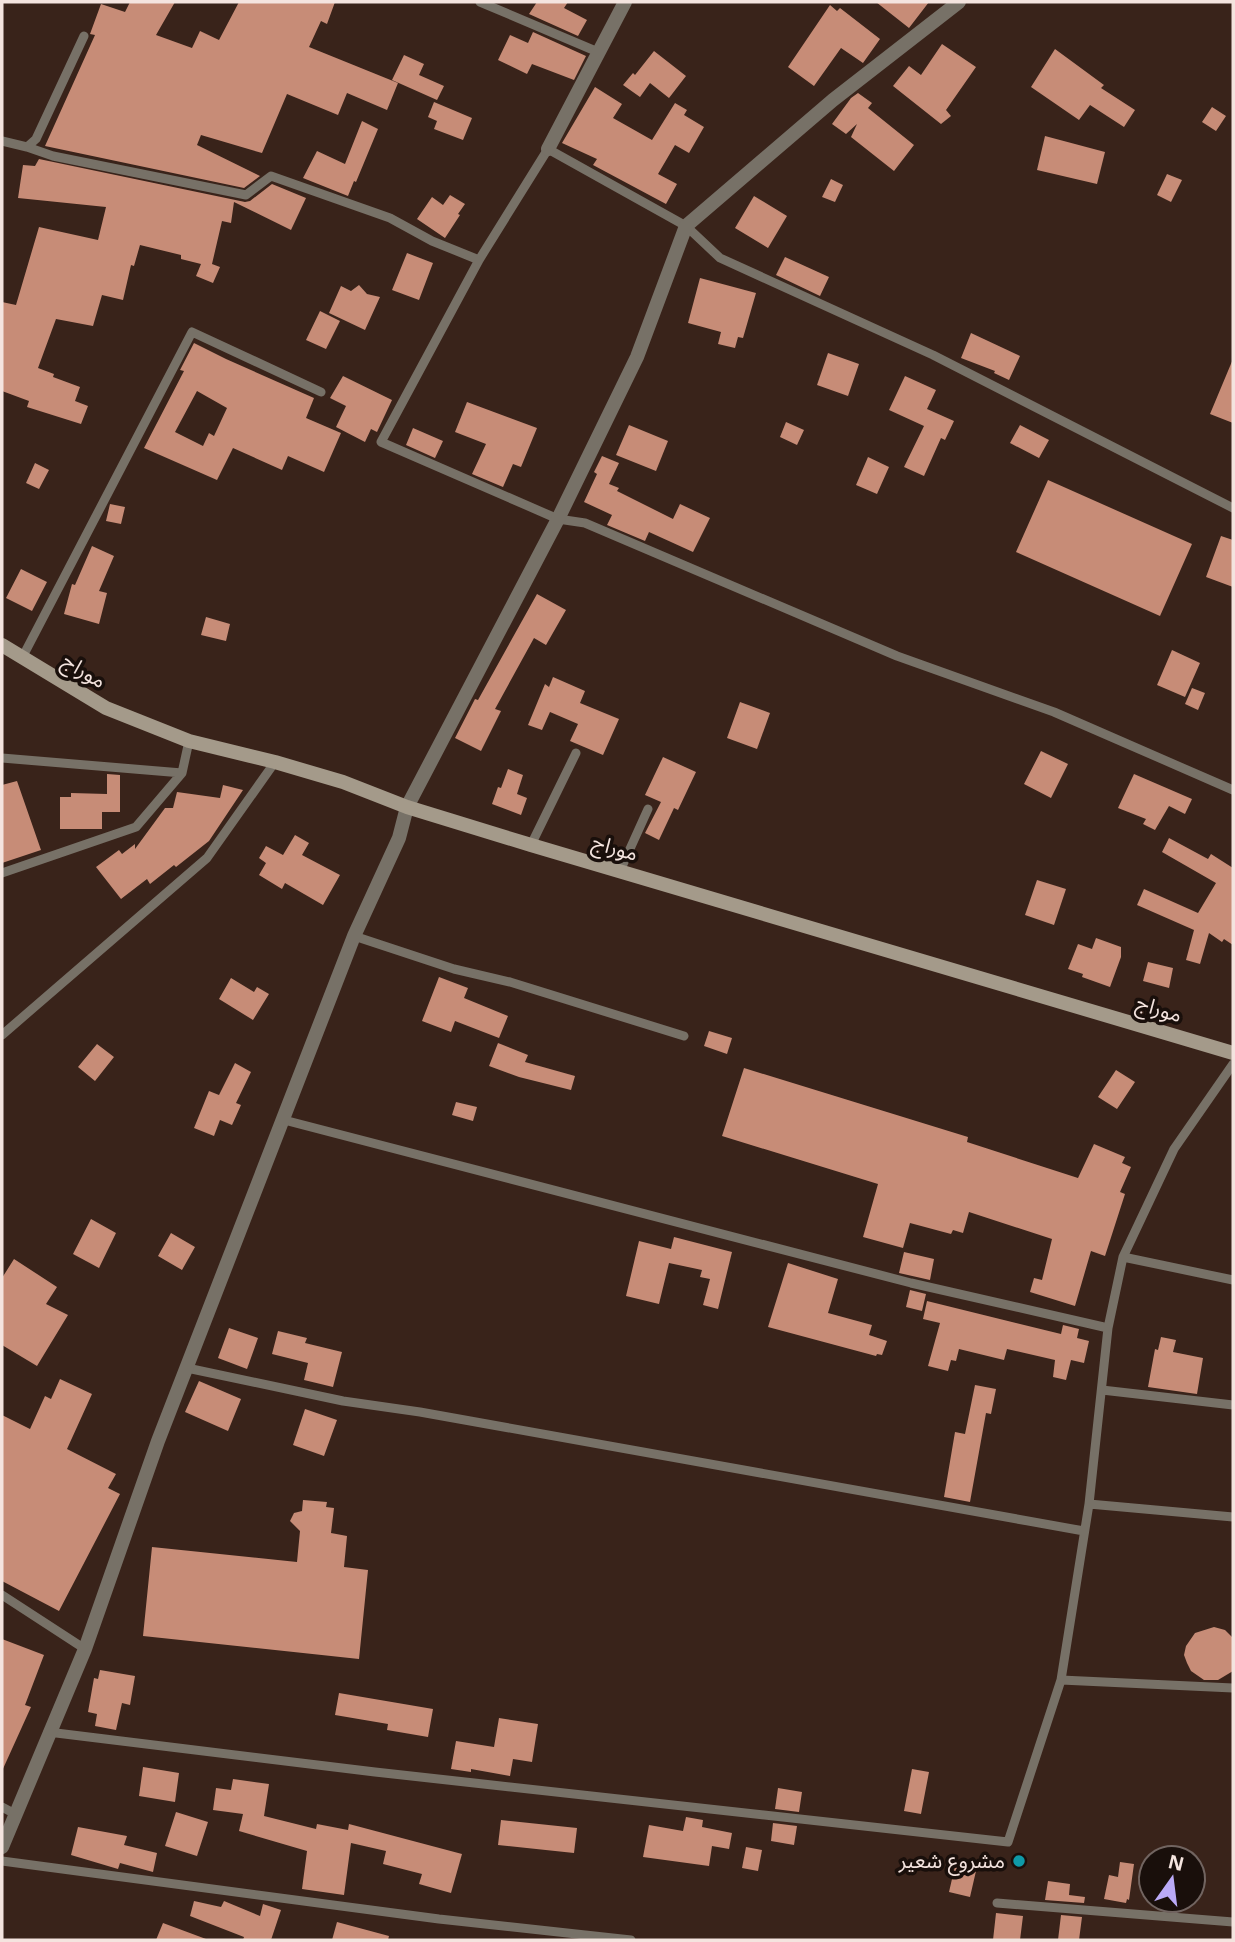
<svg xmlns="http://www.w3.org/2000/svg" width="1235" height="1942" font-family="'Noto Sans','Noto Sans Arabic',sans-serif">
<rect width="100%" height="100%" fill="#39231a"/>
<!-- building -->
<path fill="#c78c77" fill-rule="evenodd" d="M130,2H175L156,35L192,48L200,31L219,40L239,2H335L327,24L321,21L309,47L398,83L387,110L347,93L338,115L287,94L262,153L201,135L197,145L260,176L244,188L45,146L95,35L90,34L101,4L125,12Z
M537,2H568L564,8L587,20L578,36L529,14Z
M876,2H929L909,28Z
M830,5L837,11L840,8L880,39L863,63L841,48L814,86L788,67Z
M533,32L586,56L574,80L532,64L527,74L498,60L510,35L528,43Z
M942,44L976,67L946,110L951,116L941,124L893,86L909,66L921,75Z
M1055,49L1104,85L1101,88L1135,110L1124,127L1090,105L1079,120L1031,87Z
M654,51L686,76L669,98L650,83L640,97L623,85L633,73L635,75Z
M404,55L424,64L419,75L444,86L437,100L392,80Z
M595,87L622,104L613,118L652,140L675,103L687,110L684,115L704,127L689,153L675,145L658,174L677,184L666,204L593,165L597,159L562,143Z
M858,93L872,103L868,108L914,145L894,171L851,137L857,124L846,134L832,124L851,98Z
M434,102L472,118L463,140L434,129L437,121L428,117Z
M1212,107L1226,116L1216,131L1202,122Z
M362,121L378,129L356,182L354,181L348,196L303,178L317,151L345,164Z
M1045,136L1105,152L1097,184L1037,170Z
M39,159L245,202L250,201L272,184L306,198L291,230L234,202L231,223L222,221L212,264L220,267L213,283L196,276L201,264L181,259V255L140,245L134,266L131,265L123,300L102,295L93,326L56,319L38,368L54,374L53,377L80,387L75,401L88,406L81,424L27,407L29,401L2,391V302L16,305L39,227L98,240L106,207L18,198L23,165L35,166Z
M1167,174L1182,180L1171,202L1157,195Z
M831,179L843,185L835,202L822,197Z
M450,195L465,204L458,214L460,215L445,238L417,219L432,197L443,205Z
M754,196L787,216L768,248L735,228Z
M407,253L433,263L419,300L392,290Z
M785,257L829,277L820,296L776,275Z
M700,278L756,293L743,338L738,337L735,348L718,344L721,332L688,323Z
M359,285L367,294L380,297L365,330L329,313L341,286L351,291Z
M320,311L340,321L326,349L306,340Z
M971,333L1020,356L1009,380L994,373L995,371L961,358Z
M194,343L226,359L314,398L306,418L341,433L324,472L288,456L282,470L233,448L217,480L144,448L184,371L180,370ZM197,391L227,408L214,436L209,433L203,446L175,432Z
M828,353L859,364L848,396L817,385Z
M1233,359V423L1210,414Z
M343,376L392,400L377,432L371,429L365,442L336,427L346,406L330,398Z
M905,376L936,390L927,409L954,421L945,440L941,438L924,476L904,467L924,426L889,410Z
M467,402L537,428L521,467L513,464L503,487L472,474L486,444L455,432Z
M786,422L804,430L797,445L780,437Z
M629,425L668,441L656,471L616,455Z
M1020,425L1049,440L1039,458L1010,443Z
M413,428L443,441L435,458L406,445Z
M602,456L619,463L609,484L619,488L617,491L673,519L680,504L710,518L693,552L649,532L645,541L607,525L612,515L584,502L597,474L594,472Z
M868,457L889,467L877,494L856,485Z
M35,463L49,470L39,489L26,483Z
M1048,480L1192,544L1160,616L1016,552Z
M110,504L125,507L121,524L106,521Z
M1221,536L1233,540V587L1206,577Z
M92,546L114,556L99,591L107,593L99,624L64,614L72,584L75,585Z
M21,569L47,582L32,611L6,598Z
M537,594L566,610L546,645L534,638L495,709L501,711L481,751L455,738L475,699L478,700Z
M206,617L230,624L226,641L201,635Z
M1172,650L1200,663L1185,697L1157,685Z
M553,677L585,691L580,703L619,719L603,755L570,741L578,724L550,712L542,730L528,725L545,684L549,687Z
M1192,688L1205,693L1198,710L1185,704Z
M740,702L770,713L757,749L727,738Z
M1041,751L1068,764L1051,798L1024,784Z
M663,757L696,772L678,810L674,808L659,840L645,833L661,802L645,795Z
M508,769L523,775L517,794L527,798L521,815L492,804L498,787L501,788Z
M107,774L120,775V812H102V829H60V797H71V793L107,794Z
M1134,774L1192,799L1185,814L1169,806L1155,830L1143,824L1146,819L1118,808Z
M17,781L41,850L2,863V785Z
M223,785L243,790L209,841L176,867L174,865L150,884L147,879L121,899L96,867L119,850L122,854L135,844V849L165,808H173L177,792L220,798Z
M295,835L309,843L302,855L340,875L323,905L285,883L282,889L259,875L266,863L259,858L266,846L283,855Z
M1169,838L1208,859L1211,854L1233,868V945L1224,939L1222,942L1209,933L1200,964L1186,960L1194,930L1137,905L1144,889L1198,913L1216,883L1162,852Z
M1037,880L1066,889L1054,925L1025,915Z
M1096,938L1121,947V957L1110,987L1082,977L1083,974L1068,969L1078,944L1092,949Z
M1148,962L1173,968L1169,988L1143,981Z
M439,977L468,988L464,998L508,1016L499,1038L455,1021L451,1032L422,1021Z
M231,978L254,992L257,987L269,994L253,1020L219,999Z
M709,1031L732,1038L727,1054L704,1046Z
M498,1043L528,1055L525,1062L575,1076L571,1090L519,1077L489,1066Z
M97,1044L114,1057L95,1081L78,1067Z
M235,1063L251,1072L236,1103L241,1105L232,1125L220,1120L214,1136L194,1128L209,1091L219,1095Z
M744,1068L968,1137L967,1142L1078,1178L1094,1144L1125,1157L1122,1163L1131,1167L1120,1192L1125,1194L1105,1256L1091,1251L1075,1306L1030,1292L1034,1278L1042,1280L1052,1239L969,1212L963,1233L953,1230L951,1234L910,1223L903,1248L863,1237L878,1184L722,1136Z
M1116,1070L1135,1082L1117,1109L1098,1097Z
M456,1102L477,1107L473,1121L452,1115Z
M91,1219L116,1233L99,1268L73,1254Z
M171,1233L195,1247L182,1270L158,1256Z
M674,1237L732,1252L718,1309L703,1305L710,1279L700,1277L702,1270L669,1263L659,1304L626,1296L639,1241L671,1249Z
M904,1252L934,1259L930,1280L899,1273Z
M14,1259L57,1287L46,1304L68,1315L37,1366L2,1345V1278Z
M788,1263L838,1279L828,1313L872,1325L869,1335L887,1341L882,1355L877,1354L876,1356L768,1327Z
M910,1290L926,1294L922,1311L906,1307Z
M927,1301L1061,1334L1063,1325L1079,1329L1077,1338L1089,1341L1084,1363L1071,1360L1066,1380L1053,1377L1055,1360L1007,1349L1004,1360L959,1349L956,1361L951,1360L948,1371L928,1366L940,1323L923,1319Z
M229,1328L258,1338L247,1369L218,1358Z
M278,1331L307,1338L305,1343L342,1352L333,1387L304,1380L308,1363L272,1354Z
M1161,1337L1176,1340L1173,1352L1203,1358L1197,1394L1148,1387L1155,1349L1158,1350Z
M60,1379L92,1394L67,1449L116,1474L108,1488L120,1494L59,1611L2,1581V1415L30,1429L45,1396L51,1399Z
M199,1381L241,1399L228,1431L185,1412Z
M975,1385L996,1389L991,1414L986,1413L970,1502L944,1497L955,1432L965,1434Z
M305,1409L337,1420L324,1456L293,1445Z
M303,1500L327,1502L326,1507L334,1508L331,1533L347,1536L344,1567L368,1570L359,1659L143,1636L152,1547L297,1562L300,1531L290,1521L294,1513L302,1511Z
M1214,1627L1225,1630L1233,1638V1671L1218,1680H1204L1191,1671L1187,1663L1184,1655L1186,1646L1195,1633Z
M2,1639L44,1655L25,1705L31,1707L2,1771Z
M100,1670L135,1676L130,1705L122,1703L116,1730L95,1726L97,1714L88,1712L94,1678L98,1679Z
M339,1693L433,1709L428,1737L387,1730L388,1724L335,1715Z
M499,1718L538,1724L532,1762L513,1759L510,1776L471,1769V1772L451,1769L456,1741L494,1747Z
M143,1767L179,1773L175,1802L139,1796Z
M912,1769L929,1772L921,1814L904,1811Z
M233,1779L269,1784L264,1816L316,1829L317,1824L348,1830L349,1824L462,1854L451,1893L419,1884L422,1874L383,1864L386,1851L351,1843L344,1895L302,1889L307,1851L239,1831L243,1814L213,1810L216,1788L231,1790Z
M778,1788L802,1792L799,1812L775,1809Z
M176,1812L208,1822L197,1856L165,1846Z
M686,1817L703,1820L702,1827L732,1833L729,1849L712,1846L709,1866L643,1857L649,1825L683,1831Z
M501,1820L577,1828L574,1853L498,1845Z
M773,1823L797,1826L794,1845L771,1841Z
M78,1827L127,1836L124,1845L157,1853L153,1872L120,1863L118,1869L71,1855Z
M746,1847L762,1850L758,1871L742,1868Z
M1120,1862L1134,1864L1129,1900L1127,1899L1126,1903L1104,1899L1109,1875L1118,1877Z
M955,1866L976,1871L970,1897L949,1892Z
M1048,1881L1070,1884L1069,1895L1085,1897L1084,1903L1045,1900Z
M194,1901L221,1907L224,1901L260,1916L263,1904L281,1910L271,1940H243L244,1937L190,1916Z
M996,1913L1023,1916L1020,1940H993Z
M1061,1915L1082,1917L1079,1940H1058Z
M337,1922L389,1936L388,1940H332Z
M163,1923L206,1939V1940H156Z"/>
<g fill="none" stroke-linecap="round" stroke-linejoin="round">
<!-- service -->
<path stroke="#777167" stroke-width="9" d="M480,2L598,52
M2,141L27,147L36,139L84,36
M27,147L53,156L246,195L271,176L390,218L432,241L479,260L381,442L558,519L585,523L897,656L1054,712L1233,790
M479,260L548,149L686,226L720,258L933,355L1233,508
M22,658L192,332L321,392
M2,758L182,773
M531,845L576,753
M620,871L648,809
M2,873L136,827L182,773L189,741
M354,936L454,969L510,982L684,1036
M2,1035L207,858L275,762
M284,1120L911,1283L1108,1328
M1123,1257L1233,1280
M187,1368L343,1401L420,1412L1084,1531
M1102,1390L1233,1405
M1089,1504L1233,1517
M2,1595L85,1649
M1061,1680L1233,1688
M48,1732L375,1772L1008,1842L1061,1680L1089,1504L1108,1328L1123,1257L1174,1149L1233,1064
M2,1807L15,1814
M2,1861L439,1919L631,1940
M997,1903L1233,1922"/>
<!-- minor -->
<path stroke="#777167" stroke-width="14" d="M548,149L625,2
M2,1847L85,1649L158,1441L354,936L399,838L407,807L558,519L637,357L686,226L833,100L959,2"/>
<!-- secondary -->
<path stroke="#a49a8a" stroke-width="14" d="M2,645L106,708L189,741L275,762L343,782L407,807L531,845L1233,1053"/>
</g>
<!-- markers -->
<circle fill="#0f9aa8" stroke="#190f0b" stroke-width="2.5" cx="1019" cy="1861" r="7"/>
<g text-anchor="middle" stroke-width="7" stroke-linejoin="round" paint-order="stroke">
<!-- street labels -->
<g font-size="21" fill="#f4e4df" stroke="#190f0b">
<text transform="translate(84 671) rotate(31)" y="7">موراج</text>
<text transform="translate(615 848) rotate(16)" y="7">موراج</text>
<text transform="translate(1159 1009) rotate(17)" y="7">موراج</text>
</g>
<!-- poi labels -->
<g font-size="21" fill="#f4e4df" stroke="#190f0b" text-anchor="end">
<text x="1005" y="1868">مشروع شعير</text>
</g>
</g>
<!-- border -->
<rect width="1235" height="1942" fill="none" stroke="#f4e4df" stroke-width="7"/>
<!-- north arrow -->
<g transform="translate(1172 1879) rotate(14)"><circle r="33" fill="#190f0b" stroke="#716460" stroke-width="2"/>
<path d="M0-5L12 26L0 18L-12 26Z" fill="#baaaf7"/>
<text y="-10" font-size="19" font-weight="bold" text-anchor="middle" fill="#f4e4df">N</text>
</g>
</svg>
